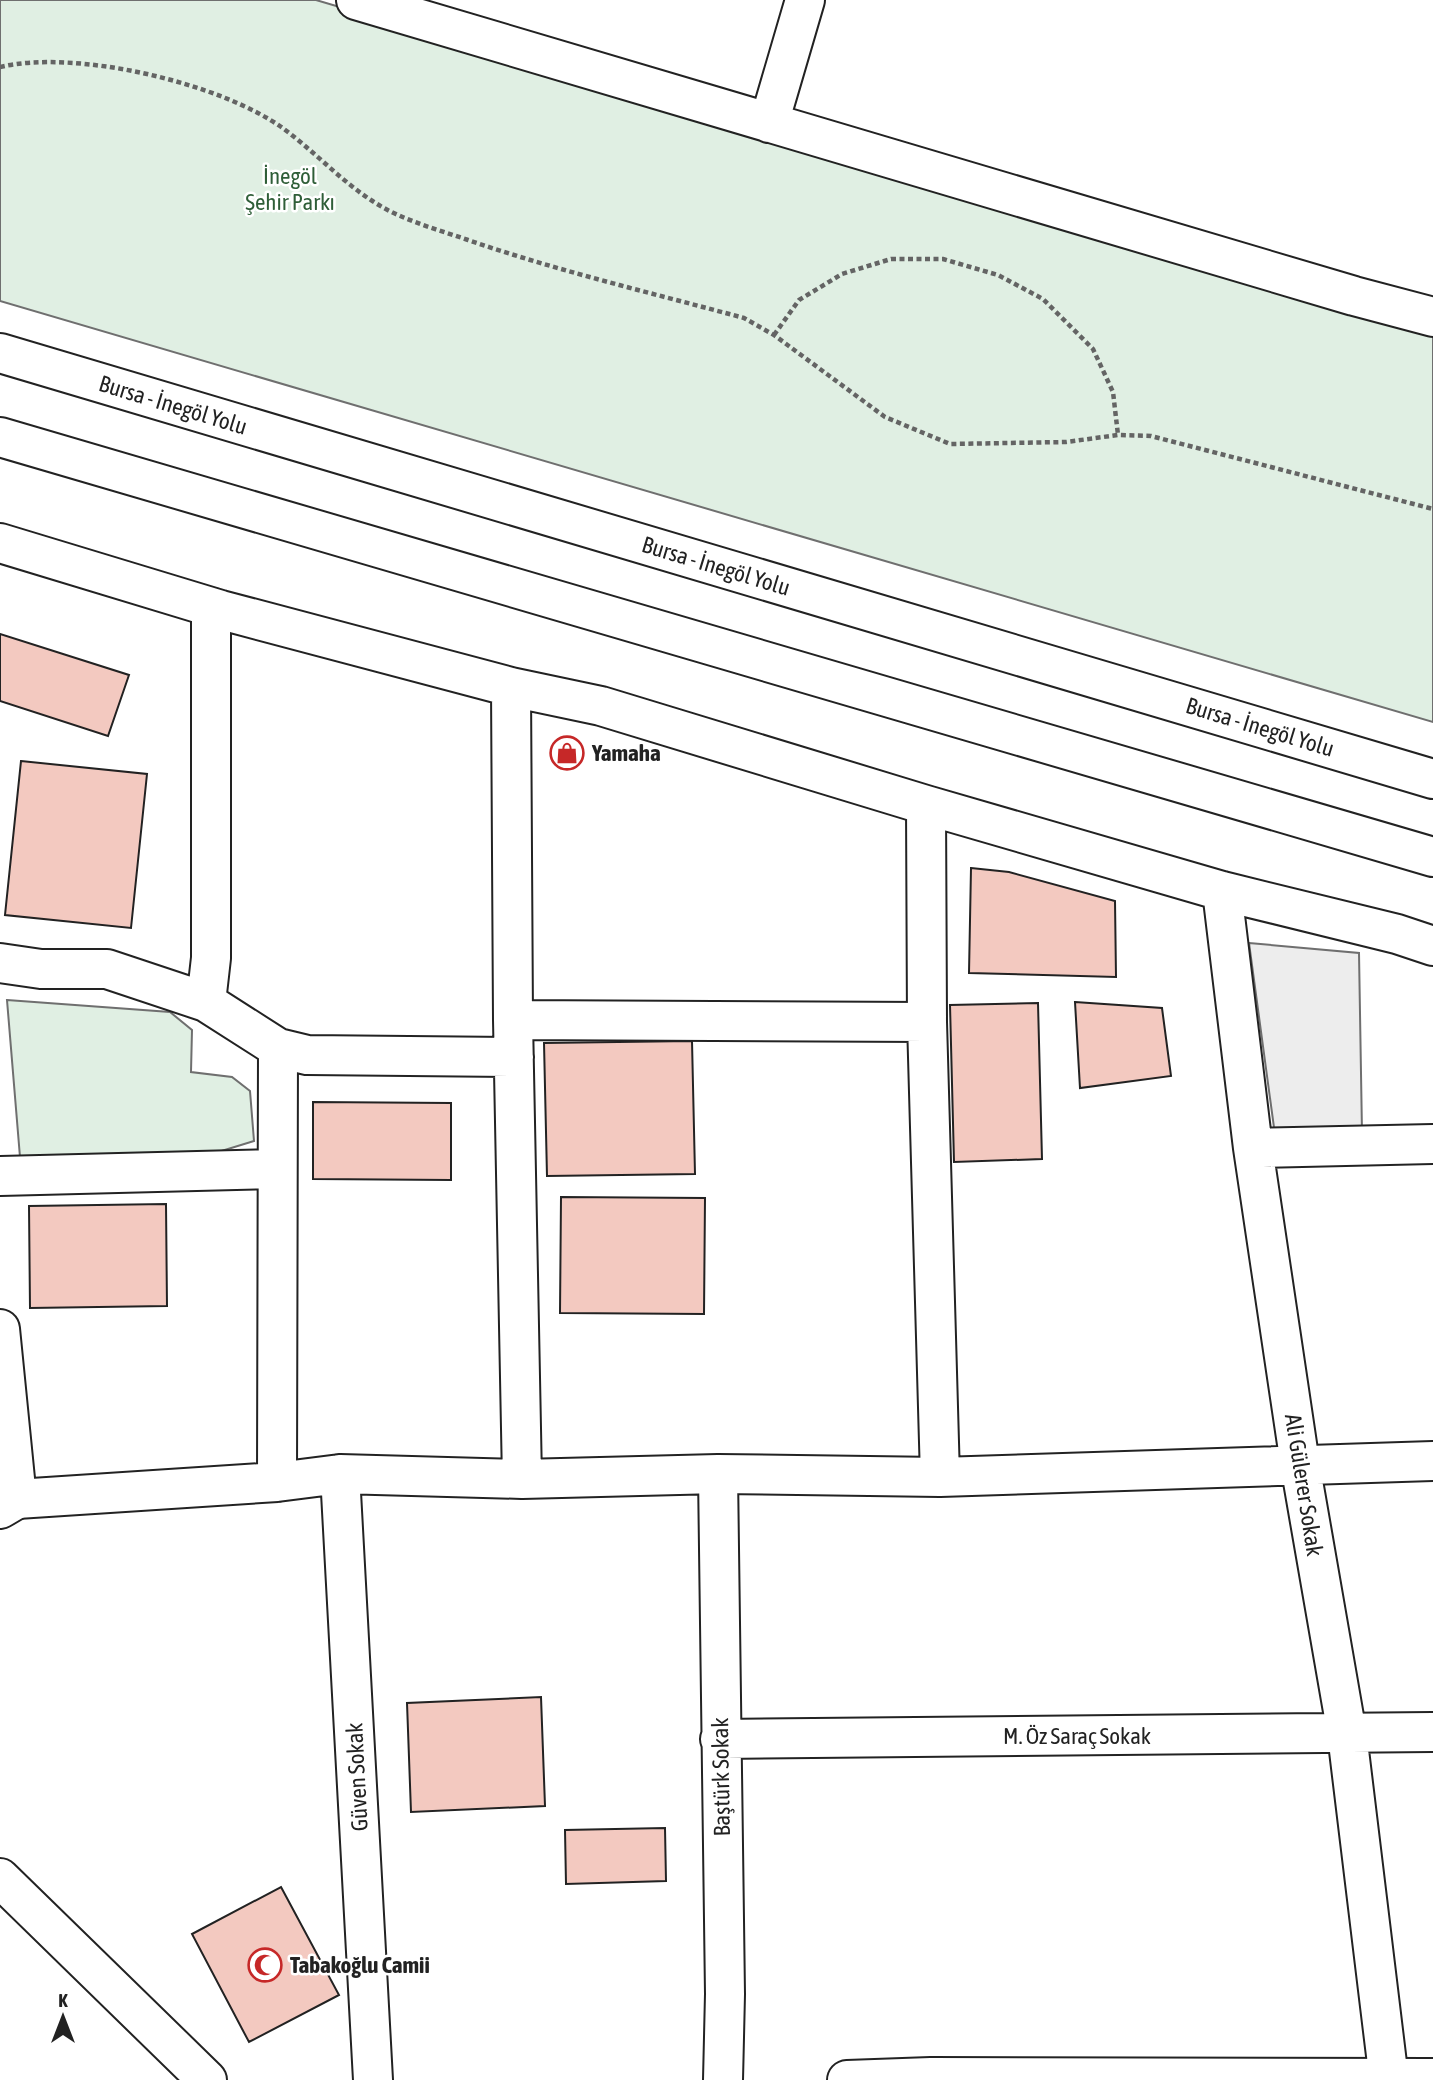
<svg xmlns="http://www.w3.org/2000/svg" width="1433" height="2080" font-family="'Asap Condensed',sans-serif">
<rect width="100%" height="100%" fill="#fff"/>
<!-- green -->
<path fill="#e0efe3" stroke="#6f6f6f" stroke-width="2" d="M0,0H316L1433,330V722L0,301Z
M7,1000L170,1012L192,1030L191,1072L232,1077L250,1091L254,1141L215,1153L20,1157Z"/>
<!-- parking -->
<path fill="#ededed" stroke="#6f6f6f" stroke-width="2" d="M1249,943L1359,953L1362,1133L1275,1135Z"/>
<!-- building -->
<path fill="#f3c9c0" stroke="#222" stroke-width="2" d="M0,634L129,675L108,736L0,701Z
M21,761L147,774L131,928L5,915Z
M971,868L1009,872L1115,901L1116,977L969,973Z
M1075,1002L1162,1008L1171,1076L1080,1088Z
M1038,1003L1042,1159L954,1162L950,1005Z
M692,1041L695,1174L547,1176L544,1043Z
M313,1102L451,1103V1180L313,1179Z
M561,1197L705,1198L704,1314L560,1313Z
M166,1204L167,1306L30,1308L29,1206Z
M541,1697L545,1806L411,1812L407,1703Z
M665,1828L666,1881L566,1884L565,1830Z
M281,1887L339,1995L249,2042L192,1934Z"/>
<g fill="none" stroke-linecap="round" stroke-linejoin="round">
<defs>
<path id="minor" d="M356,0L1354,296L1433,317
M769,123L805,0
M0,543L221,610L511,687L601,706L926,805L1222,891L1397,934L1433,946
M511,687L513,1020L522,1479
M926,805L927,1022L940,1477
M1222,891L1253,1148L1300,1464L1347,1734L1389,2080
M0,963L41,969H107L206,1002L278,1048
M206,1002L211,958V607
M513,1020L927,1022
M1253,1148L1433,1144
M0,1176L277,1169
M0,1329L17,1499
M340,1474L373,2080
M718,1474L725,1994L723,2080
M277,1482L278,1048L307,1055L514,1057
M0,1497L17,1499L277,1482L340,1474L522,1479L718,1474L940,1477L1433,1461
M720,1739L1433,1732
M847,2080L931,2077L1433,2078"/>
<path id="major" d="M0,1509L17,1499
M0,1878L207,2080"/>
<path id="highway" d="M0,353L1433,779
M0,437L1433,857"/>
</defs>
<!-- minor casing -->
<use href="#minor" stroke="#222" stroke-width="42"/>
<!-- major casing -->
<use href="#major" stroke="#222" stroke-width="42"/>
<!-- highway casing -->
<use href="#highway" stroke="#222" stroke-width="42"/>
<!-- path -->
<path stroke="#646464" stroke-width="4.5" stroke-dasharray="5 3.5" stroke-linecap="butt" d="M0,67C76,49 221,83 284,129C323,158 353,195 398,215C420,225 445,232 468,240C558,271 652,293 744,318L774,335L885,417L950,444L1066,442L1118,435L1151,436L1433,509
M774,335L799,300L842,274L891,259H943L998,275L1043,299L1093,349L1113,392L1118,435"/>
<!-- minor -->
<use href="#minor" stroke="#fff" stroke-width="38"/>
<!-- major -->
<use href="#major" stroke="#fff" stroke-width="38"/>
<!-- highway -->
<use href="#highway" stroke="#fff" stroke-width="38"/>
</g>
<!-- icons -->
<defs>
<symbol id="shop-ring" viewBox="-11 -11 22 22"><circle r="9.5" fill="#fff" stroke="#c62828" stroke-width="1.5"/><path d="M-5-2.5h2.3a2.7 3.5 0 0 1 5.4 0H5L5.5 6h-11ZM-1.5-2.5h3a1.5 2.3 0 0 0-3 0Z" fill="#c62828"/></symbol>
<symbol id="mosque-ring" viewBox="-11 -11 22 22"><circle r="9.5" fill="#fff" stroke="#c62828" stroke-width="1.5"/><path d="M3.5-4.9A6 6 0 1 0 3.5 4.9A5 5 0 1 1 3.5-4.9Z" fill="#c62828"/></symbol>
</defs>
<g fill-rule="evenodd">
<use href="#shop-ring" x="548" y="734" width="38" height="38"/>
<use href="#mosque-ring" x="246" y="1946" width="38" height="38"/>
</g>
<g text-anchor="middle" stroke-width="5" stroke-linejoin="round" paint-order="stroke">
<!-- park labels -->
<g font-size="23" fill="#2f5e38" stroke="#fff">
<text x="290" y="184">İnegöl<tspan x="290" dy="26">Şehir Parkı</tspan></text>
</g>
<!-- street labels -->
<g font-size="23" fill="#222" stroke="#fff">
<text transform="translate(173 405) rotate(17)" y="8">Bursa - İnegöl Yolu</text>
<text transform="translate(716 566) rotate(17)" y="8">Bursa - İnegöl Yolu</text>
<text transform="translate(1260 727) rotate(17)" y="8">Bursa - İnegöl Yolu</text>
<text transform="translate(1304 1485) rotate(81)" y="8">Ali Gülerer Sokak</text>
<text x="1077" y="1744">M. Öz Saraç Sokak</text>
<text transform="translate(357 1777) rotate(-93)" y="8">Güven Sokak</text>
<text transform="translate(721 1777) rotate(-91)" y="8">Baştürk Sokak</text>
</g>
<!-- poi labels -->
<g font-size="23" font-weight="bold" fill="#222" stroke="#fff" text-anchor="start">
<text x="592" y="761">Yamaha</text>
<text x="290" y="1973">Tabakoğlu Camii</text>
</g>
</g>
<!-- north arrow -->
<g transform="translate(63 2017)" stroke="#ffffff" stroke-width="5" paint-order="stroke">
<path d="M0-5L12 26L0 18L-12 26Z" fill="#222222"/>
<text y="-10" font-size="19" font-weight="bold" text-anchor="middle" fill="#222222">K</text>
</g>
</svg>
